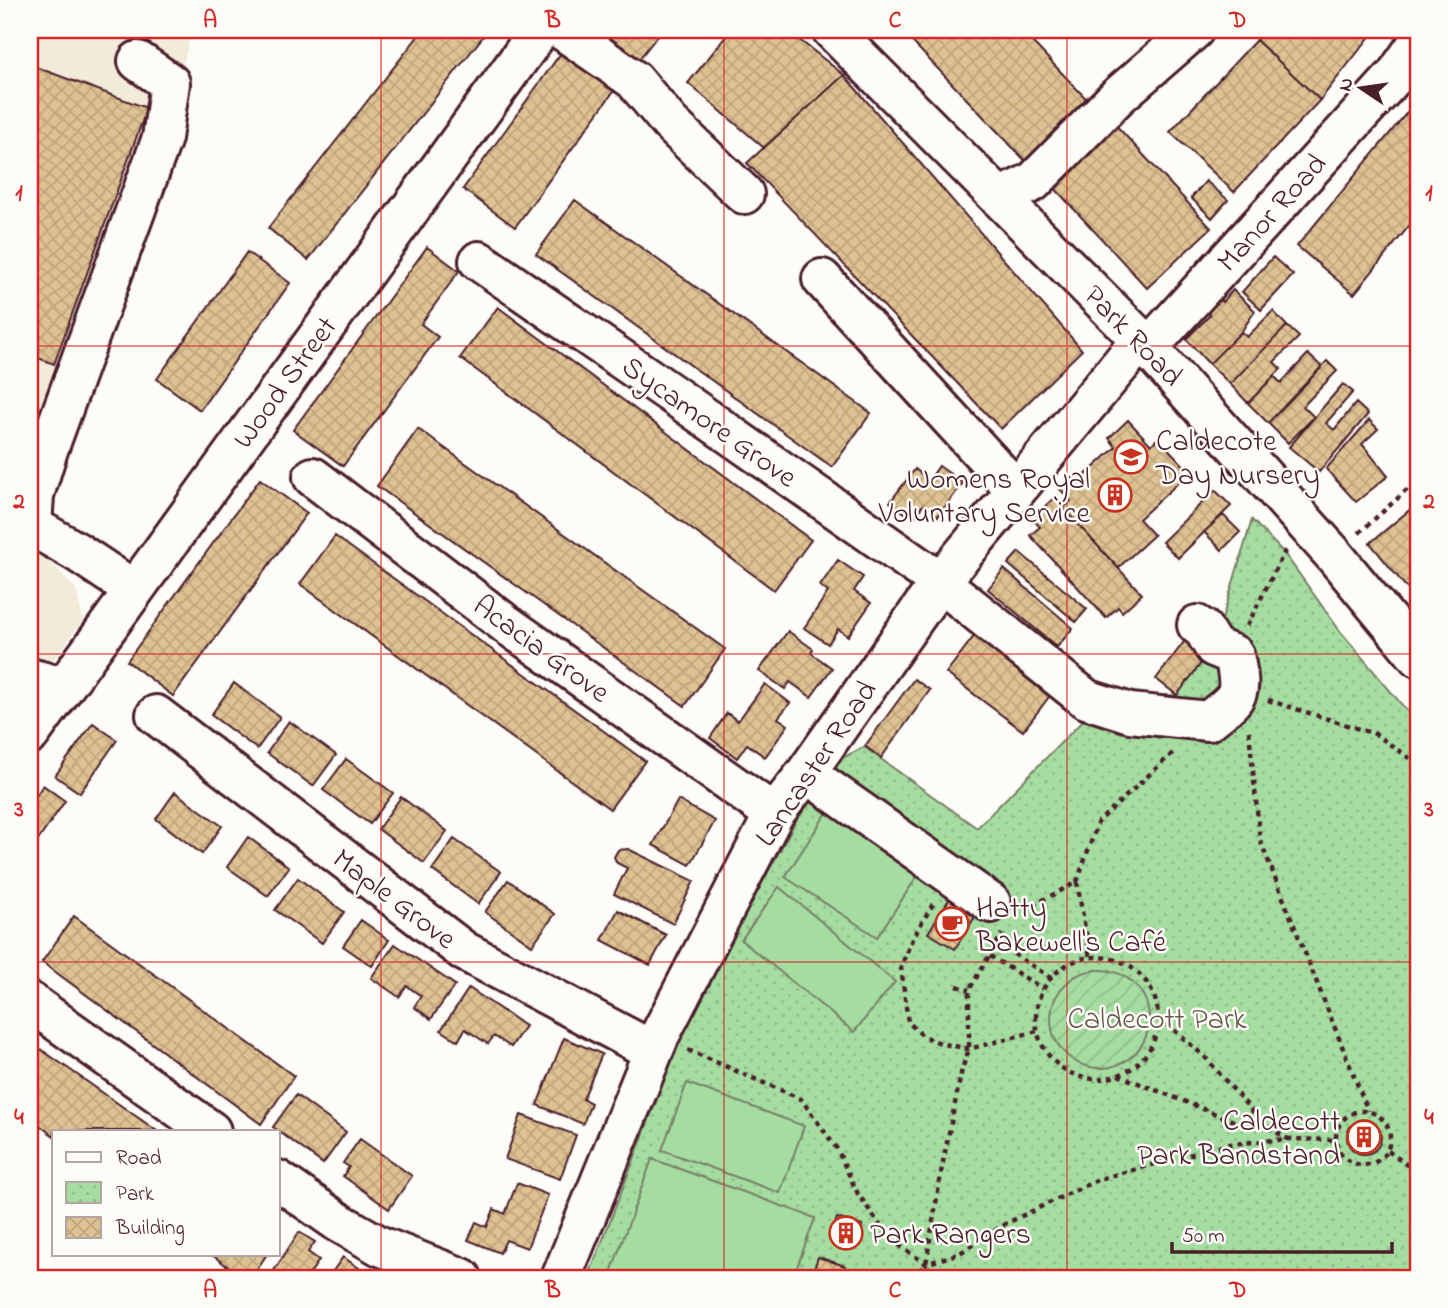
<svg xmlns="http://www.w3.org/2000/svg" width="1448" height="1308" font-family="'Indie Flower',sans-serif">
<defs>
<pattern id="park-dots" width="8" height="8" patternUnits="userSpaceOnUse" patternTransform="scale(1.75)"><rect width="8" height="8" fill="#a5dda1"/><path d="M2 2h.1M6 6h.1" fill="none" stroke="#90bd8b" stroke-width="1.8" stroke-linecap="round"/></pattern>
<pattern id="garden-furrows" width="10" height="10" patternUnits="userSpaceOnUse" patternTransform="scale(1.75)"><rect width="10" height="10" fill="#a5dda1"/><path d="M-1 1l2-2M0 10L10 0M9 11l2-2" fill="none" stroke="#90bd8b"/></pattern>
<pattern id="building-cross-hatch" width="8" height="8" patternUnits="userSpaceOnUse" patternTransform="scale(1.75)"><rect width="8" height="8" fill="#ddc292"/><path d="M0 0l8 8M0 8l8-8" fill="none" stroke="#bfa67e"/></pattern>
</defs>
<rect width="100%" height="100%" fill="#fdfcf7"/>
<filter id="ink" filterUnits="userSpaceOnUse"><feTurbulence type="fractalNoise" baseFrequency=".0143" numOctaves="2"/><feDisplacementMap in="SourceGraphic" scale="14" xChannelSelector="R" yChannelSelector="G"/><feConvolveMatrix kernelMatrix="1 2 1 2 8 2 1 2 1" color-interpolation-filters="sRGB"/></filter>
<g filter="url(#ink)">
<!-- built -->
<path fill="#f3ebd9" d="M30,30H192L178,84L30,477Z
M30,540L76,589L83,620L30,692Z"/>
<!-- park -->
<path fill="url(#park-dots)" stroke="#787e66" stroke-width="2" d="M1252,520L1284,553L1340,631L1418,724V1278H588L689,1017L810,795L830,764L864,747L977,828L1105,698L1177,695L1214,646Z"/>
<!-- garden -->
<path fill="url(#garden-furrows)" stroke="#787e66" stroke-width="2" d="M1051 1019a49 49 0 1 1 98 0a49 49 0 1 1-98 0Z"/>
<!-- pitch -->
<path fill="#a5dda1" stroke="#787e66" stroke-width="2" d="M828,811L920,872L877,937L785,877Z
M779,887L895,982L854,1032L741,940Z
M687,1083L804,1126L780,1193L662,1150Z
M652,1159L815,1218L793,1278H609Z"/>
<!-- building -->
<path fill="url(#building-cross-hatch)" stroke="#4a1f2b" stroke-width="2" d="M423,30H488L308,260L268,228Z
M582,30H662L632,68Z
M731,30H787L844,75L764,148L688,83Z
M901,30H1021L1096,109L1035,171Z
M1263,30H1375L1320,100L1256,40Z
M571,39L624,77L515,227L463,189Z
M1256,40L1320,100L1234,192L1170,132Z
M30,65L147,108L54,364L30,355Z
M844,75L1082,350L1001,429L747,163Z
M1418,99V215L1354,294L1297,246Z
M1112,121L1211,228L1147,288L1048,181Z
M1206,181L1228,200L1212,218L1191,198Z
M575,200L871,413L832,467L536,254Z
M427,247L459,271L421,324L438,337L343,466L293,430Z
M247,252L290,283L200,410L157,379Z
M1273,257L1293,275L1261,310L1242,292Z
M1233,290L1255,311L1241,332L1209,364L1186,339L1210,315L1204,309L1216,296L1222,302Z
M498,307L811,540L774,590L460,358Z
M1273,311L1287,326L1230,384L1209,364L1241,332L1247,337Z
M1287,326L1299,337L1274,362L1281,369L1248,403L1230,384Z
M1308,354L1322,367L1268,423L1248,403L1274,376L1281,383Z
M1327,361L1337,371L1303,406L1314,417L1288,443L1268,423Z
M1343,384L1353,392L1326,423L1334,430L1356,403L1368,414L1319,472L1289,447Z
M1128,420L1151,445L1158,438L1190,472L1139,519L1154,535L1118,568L1063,508L1071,501L1060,489L1075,475L1080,480L1116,447L1109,438Z
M1369,420L1378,429L1362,444L1388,476L1356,502L1326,469Z
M418,429L725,649L685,706L377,486Z
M939,466L963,483L938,516L923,505L913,519L890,502L915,469L929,480Z
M260,479L307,513L173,696L127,661Z
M1215,490L1231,506L1178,558L1162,542Z
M1054,498L1142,594L1122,612L1118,607L1106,618L1030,535L1040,527L1032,518Z
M1418,503V602L1370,543Z
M1223,515L1240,532L1222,550L1204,532Z
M335,536L645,761L610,809L300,584Z
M1019,552L1087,609L1076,622L1008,564Z
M838,560L863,577L854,591L871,603L848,636L838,629L828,644L804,628L828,592L820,586Z
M1004,569L1073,628L1057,647L988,589Z
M788,631L813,649L811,653L832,668L811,697L790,682L785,689L759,671Z
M975,635L1052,693L1023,731L946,673Z
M1187,638L1208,654L1177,695L1156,679Z
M914,679L930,690L881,758L865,746Z
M234,683L280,717L257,749L211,715Z
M765,684L790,703L778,718L788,725L765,757L747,744L737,758L710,738L727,713L738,721Z
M289,721L336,755L313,786L267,753Z
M93,723L117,740L80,793L55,776Z
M346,759L393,793L370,824L323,790Z
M43,785L65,801L30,852V805Z
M175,792L222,826L202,854L156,819Z
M401,797L447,831L424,863L378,829Z
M678,800L715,821L690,865L653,845Z
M248,837L289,867L268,896L227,867Z
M454,839L501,872L478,904L432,870Z
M628,849L694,881L673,924L614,894L627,868L617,863L614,857L618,850Z
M298,878L344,912L322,943L275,910Z
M508,880L555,914L532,945L485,912Z
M950,898L976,915L955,949L928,933Z
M618,910L666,935L650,965L602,940Z
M74,916L294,1076L261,1124L42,962Z
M361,920L389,940L372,966L343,946Z
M395,944L455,985L431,1019L414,1007L421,996L407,986L399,997L371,978Z
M469,988L525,1026L511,1047L494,1036L488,1044L465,1029L458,1041L441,1030Z
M564,1038L602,1054L583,1099L591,1103L583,1124L537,1105Z
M32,1043L157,1131H54V1136L30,1118V1047Z
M296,1095L346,1132L323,1164L273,1127Z
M521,1115L576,1135L560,1179L505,1159Z
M1347 1137a17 17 0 1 1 34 0a17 17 0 1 1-34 0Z
M360,1139L412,1176L389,1209L343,1176L349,1167L343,1163Z
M517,1183L548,1195L527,1248L506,1240L500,1253L468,1240L476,1222L487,1227L494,1209L505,1214Z
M837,1218L862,1226L855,1248L830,1240Z
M299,1232L315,1242L308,1252L319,1260L307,1278H277L271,1275Z
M211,1254H267L251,1278H243Z
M343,1257L365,1272L361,1278H328Z
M818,1257L845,1266L841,1278H811Z"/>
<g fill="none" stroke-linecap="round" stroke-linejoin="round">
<defs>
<path id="minor" d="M562,30L634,80L670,123L744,194
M832,30L1141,340L1334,555L1418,657
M999,198L1033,182L1117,97L1194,30
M479,261L672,394L940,582L1086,699L1130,713L1208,721C1240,696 1243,696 1234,655L1214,647L1203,629L1197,625
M822,279L1016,490
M1148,348L1395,76L1418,43
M313,477L506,624L774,814
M134,590L77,552L32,526L34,495L48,450L162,138L170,83L138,61
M30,678L64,687
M156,715L464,951L653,1051
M30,734L540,30
M806,773L991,903
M30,1002L211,1131
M278,1180L338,1222L380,1246L462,1278
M561,1278L660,1035L774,814L806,773L940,582L1141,340"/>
</defs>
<!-- minor casing -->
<use href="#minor" stroke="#4a1f2b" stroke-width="44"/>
<!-- path -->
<path stroke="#4a1f2b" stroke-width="4.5" stroke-dasharray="5 5" stroke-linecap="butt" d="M1359,533L1418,480
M1247,626L1286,549
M1268,700L1375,734L1414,761L1418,767
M1249,731L1260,840L1368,1111
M1077,882L1090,957
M933,904L912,939L901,967L908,1022L923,1036L940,1043L969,1049L1037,1031
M1024,910L1077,882L1098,822L1176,750
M997,943L1051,978
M990,956L1043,989
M1036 1018a61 61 0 1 1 122 0a61 61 0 1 1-122 0Z
M957,986L969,990
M1159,1017L1205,1057L1265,1126
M688,1050L801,1099L837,1149L858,1194L889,1238L926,1264L960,1253L1005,1224L1099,1179L1230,1144L1288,1139L1336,1140
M1118,1075L1241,1124L1266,1126L1288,1139
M1336 1138a27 27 0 1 1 54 0a27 27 0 1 1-54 0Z
M1388,1151L1418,1173
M912,1278L926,1264
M938,1278L926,1264L942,1167L962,1069L969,1049V990L1002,934"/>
<!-- minor -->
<use href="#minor" stroke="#fdfcf7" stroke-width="38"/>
</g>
</g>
<!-- grid -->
<path fill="none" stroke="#d62828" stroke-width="2" stroke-opacity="0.55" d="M381,30V1278M724,30V1278M1067,30V1278M30,346H1418M30,654H1418M30,962H1418"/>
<!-- icons -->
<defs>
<symbol id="school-ring" viewBox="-11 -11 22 22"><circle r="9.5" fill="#fdfcf7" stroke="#c8321e" stroke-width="1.5"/><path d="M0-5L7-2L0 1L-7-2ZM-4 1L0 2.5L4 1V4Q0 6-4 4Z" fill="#c8321e"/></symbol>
<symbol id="building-ring" viewBox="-11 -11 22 22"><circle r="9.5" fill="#fdfcf7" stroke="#c8321e" stroke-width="1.5"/><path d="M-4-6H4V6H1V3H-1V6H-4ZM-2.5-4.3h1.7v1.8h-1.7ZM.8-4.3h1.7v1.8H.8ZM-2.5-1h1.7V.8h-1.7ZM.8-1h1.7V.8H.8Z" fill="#c8321e"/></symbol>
<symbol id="cafe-ring" viewBox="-11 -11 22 22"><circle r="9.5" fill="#fdfcf7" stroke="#c8321e" stroke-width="1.5"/><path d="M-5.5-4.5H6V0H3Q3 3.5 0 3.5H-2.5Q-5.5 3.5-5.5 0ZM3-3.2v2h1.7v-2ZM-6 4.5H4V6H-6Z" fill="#c8321e"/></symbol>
</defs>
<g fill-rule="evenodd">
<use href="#school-ring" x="1112" y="438" width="38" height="38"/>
<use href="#building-ring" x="1096" y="476" width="38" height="38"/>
<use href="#cafe-ring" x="933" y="905" width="38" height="38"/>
<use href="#building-ring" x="1345" y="1118" width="38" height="38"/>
<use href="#building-ring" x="827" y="1214" width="38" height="38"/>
</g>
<g text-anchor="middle" stroke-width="5" stroke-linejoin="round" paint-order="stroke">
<!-- street labels -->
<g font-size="30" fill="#4a1f2b" stroke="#fdfcf7">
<text transform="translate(1271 212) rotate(-48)" y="10">Manor Road</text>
<text transform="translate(1134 335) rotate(46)" y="10">Park Road</text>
<text transform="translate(284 382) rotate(-54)" y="10">Wood Street</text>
<text transform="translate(710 421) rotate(35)" y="10">Sycamore Grove</text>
<text transform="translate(542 648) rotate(36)" y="10">Acacia Grove</text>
<text transform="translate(815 763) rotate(-56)" y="10">Lancaster Road</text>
<text transform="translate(395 898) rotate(37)" y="10">Maple Grove</text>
</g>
<!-- poi labels -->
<g font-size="30" fill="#4a1f2b" stroke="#fdfcf7" text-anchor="start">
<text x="1156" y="450">Caldecote<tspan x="1156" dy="34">Day Nursery</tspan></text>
<text x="1090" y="488" text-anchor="end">Womens Royal<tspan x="1090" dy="34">Voluntary Service</tspan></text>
<text x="976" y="917">Hatty<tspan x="976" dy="34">Bakewell's Café</tspan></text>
<text x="1340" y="1130" text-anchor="end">Caldecott<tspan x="1340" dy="34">Park Bandstand</tspan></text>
<text x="870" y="1243">Park Rangers</text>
</g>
<!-- park labels -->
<g font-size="30" fill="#65584e" stroke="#fdfcf7">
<text x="1157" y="1028">Caldecott Park</text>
</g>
</g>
<!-- margin -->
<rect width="1448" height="1308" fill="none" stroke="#fdfcf7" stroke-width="77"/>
<!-- legend -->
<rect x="52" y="1130" width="228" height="126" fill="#fdfcf7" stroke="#b5a4a5" stroke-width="2"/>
<rect x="66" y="1152" width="35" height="10" fill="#fdfcf7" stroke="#b5a4a5" stroke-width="2"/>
<text x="116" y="1164" font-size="21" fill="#4a1f2b">Road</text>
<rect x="66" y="1182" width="35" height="21" fill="url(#park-dots)" stroke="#b5a4a5" stroke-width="2"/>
<text x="116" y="1200" font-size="21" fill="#4a1f2b">Park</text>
<rect x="66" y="1217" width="35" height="21" fill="url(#building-cross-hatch)" stroke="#b5a4a5" stroke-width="2"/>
<text x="116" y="1234" font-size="21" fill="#4a1f2b">Building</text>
<!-- north arrow -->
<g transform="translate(1361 88) rotate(283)" stroke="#fdfcf7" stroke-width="5" paint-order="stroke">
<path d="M0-5L12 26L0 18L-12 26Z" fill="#4a1f2b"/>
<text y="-10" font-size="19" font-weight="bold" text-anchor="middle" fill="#4a1f2b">N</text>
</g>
<!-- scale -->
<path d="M1172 1242v10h220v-10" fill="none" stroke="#4a1f2b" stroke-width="3.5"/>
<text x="1182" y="1242" font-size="21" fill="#4a1f2b" stroke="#fdfcf7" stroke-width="5" paint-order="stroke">50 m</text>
<rect x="38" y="38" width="1372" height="1232" fill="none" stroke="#d62828" stroke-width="2.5"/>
<g font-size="23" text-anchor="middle" font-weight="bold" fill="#d62828">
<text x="210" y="27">A</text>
<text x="553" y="27">B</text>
<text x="895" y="27">C</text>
<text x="1238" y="27">D</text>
<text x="19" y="200">1</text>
<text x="1429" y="200">1</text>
<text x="19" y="508">2</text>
<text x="1429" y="508">2</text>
<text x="19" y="816">3</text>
<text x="1429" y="816">3</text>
<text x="19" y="1124">4</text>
<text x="1429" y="1124">4</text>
<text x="210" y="1297">A</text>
<text x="553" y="1297">B</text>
<text x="895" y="1297">C</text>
<text x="1238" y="1297">D</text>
</g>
</svg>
